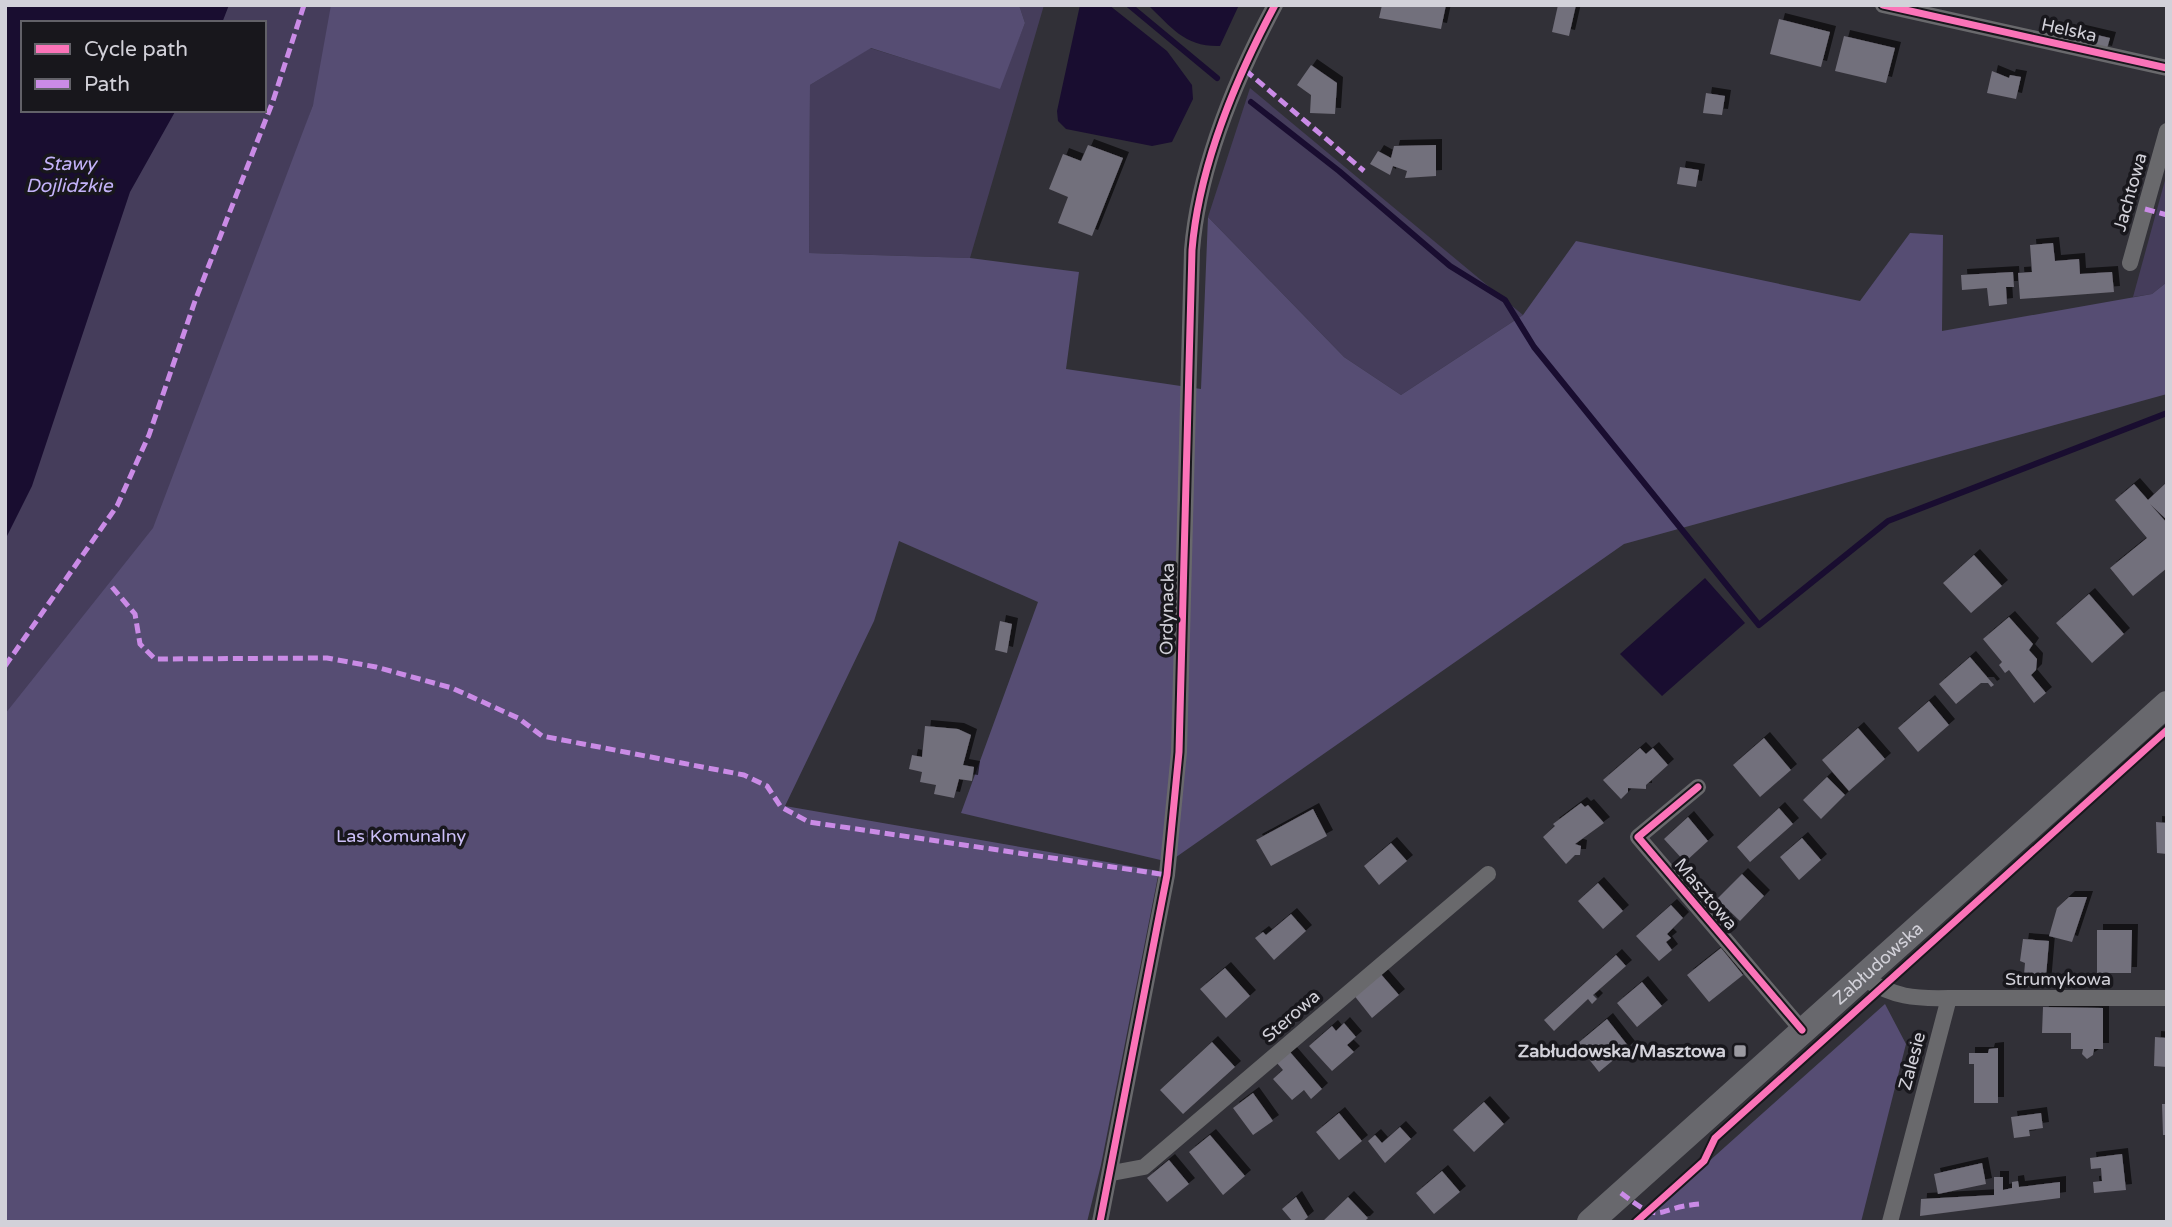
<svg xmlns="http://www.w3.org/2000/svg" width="2172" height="1227" font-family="'Varela Round',sans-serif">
<defs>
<filter id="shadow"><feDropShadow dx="6" dy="-6" stdDeviation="0" flood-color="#0009"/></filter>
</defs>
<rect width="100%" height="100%" fill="#313037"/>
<!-- green -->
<path fill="#453d5b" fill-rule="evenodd" d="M5,5H348L162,537L5,737ZM23,23H264V110H23Z
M1019,5H1044L970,258L809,253L810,85L870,48L999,88L1025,23Z
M1250,88L1523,315L1401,395L1344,357L1208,217Z
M2167,173V282L2152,294L2133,297Z"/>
<!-- forest -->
<path fill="#564d73" d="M331,5H1019L1025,23L1000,89L871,48L810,85L809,253L970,258L1079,272L1066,369L1201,389L1208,217L1344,357L1401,395L1523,315L1576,241L1860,301L1910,233L1943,235L1942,331L2152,294L2167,282V394L1624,544L1169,862L961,813L1038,602L899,541L874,621L785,806L1159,871L1101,1165L1087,1222H5V714L153,528L313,105Z
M1885,1004L1906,1044L1861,1222H1641Z"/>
<!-- water -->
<path fill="#190d30" d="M5,5H229L222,23H23V110H176L130,192L32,486L5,540Z
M1080,5H1109L1167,51L1192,85L1193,99L1172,142L1152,146L1066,129L1058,121L1057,111Z
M1148,5H1239L1220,46C1185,47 1172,28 1148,5Z
M1705,578L1745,623L1662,696L1620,654Z"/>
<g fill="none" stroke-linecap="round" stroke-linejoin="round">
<!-- stream -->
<path stroke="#190d30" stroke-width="6" d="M1129,5L1217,78
M1251,102L1339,171L1450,266L1505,300L1534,347L1759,625L1888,521L2167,413"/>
</g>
<!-- building -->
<path fill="#726f7b" filter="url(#shadow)" d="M1382,5H1446L1441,29L1379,18Z
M1558,5H1576L1569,36L1552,32Z
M1779,19L1830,32L1821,67L1770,54Z
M2076,30L2110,38L2106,52L2073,44Z
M1844,36L1895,48L1886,83L1835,71Z
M1311,65L1337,83L1335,114L1310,113L1311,95L1297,85Z
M1992,71L2009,78L2010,75L2021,77L2016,99L1987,93Z
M1706,93L1725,96L1722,115L1703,113Z
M1088,145L1123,158L1092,236L1058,223L1068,197L1049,189L1063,154L1081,161Z
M1436,145V176L1405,178L1407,171L1393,166L1390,175L1370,164L1378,151L1391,158L1394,146Z
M1680,167L1699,170L1696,187L1677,184Z
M2053,243L2055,261L2079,259L2080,274L2112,272L2114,292L2020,299L2018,273L2032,272L2030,245Z
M2013,272L2014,287H2006L2007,304L1989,306L1987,288L1962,290L1961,275Z
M2167,482V520L2150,504L2167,523V568L2133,596L2110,568L2147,538L2115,500L2134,484L2148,500Z
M1974,555L2002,586L1971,613L1943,583Z
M2089,594L2124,634L2092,663L2056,623Z
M2009,617L2033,644L2029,650L2037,659L2036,670L2031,675L2046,693L2034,703L2009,670L2005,673L1999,665L2002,662L1983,639Z
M1000,621L1012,624L1007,653L995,650Z
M1970,657L1994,685L1991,687L1988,683H1981L1956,704L1939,684Z
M1929,701L1949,725L1918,752L1898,728Z
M925,726L958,729L971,735L963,765L974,767L972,781L959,779L954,798L934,794L936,785L920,782L922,772L909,769L912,755L922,757Z
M1858,728L1885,759L1849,791L1822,760Z
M1764,738L1791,770L1760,797L1733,765Z
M1640,748L1646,754L1653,748L1668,765L1646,785V789L1628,788V792L1621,799L1603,780Z
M1827,777L1845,795L1821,819L1803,800Z
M1581,803L1585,807L1588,805L1604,823L1575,844L1581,846L1580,855H1575L1566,864L1543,837L1555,826L1553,824Z
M1779,808L1793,824L1750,862L1737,847Z
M1313,809L1327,836L1271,866L1256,840Z
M1688,817L1708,841L1685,862L1664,839Z
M2156,822L2167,823V854L2157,853Z
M1802,838L1821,860L1799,880L1780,857Z
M1391,843L1407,861L1379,885L1364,866Z
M1742,874L1764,896L1740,921L1717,899Z
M1598,883L1623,911L1603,929L1578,901Z
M2069,897H2087L2072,942L2049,936L2057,908Z
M1671,905L1683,918L1667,934L1671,938L1666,942L1672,950L1659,961L1636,936Z
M1291,914L1306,931L1274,960L1255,938L1263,932L1266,935Z
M2097,930H2132L2131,973H2097Z
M2023,939L2049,941L2045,988L2023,986L2025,963L2020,961Z
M1721,948L1743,975L1709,1002L1687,975Z
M1616,955L1626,966L1593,995L1597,999L1592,1004L1588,999L1554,1031L1544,1020Z
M1225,968L1250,996L1226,1018L1200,989Z
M1379,972L1399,995L1372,1018L1353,994Z
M1642,982L1662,1006L1637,1027L1617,1003Z
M2043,1007L2103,1008V1049H2094L2093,1055L2087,1059L2082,1054L2083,1049H2071V1033H2042Z
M1607,1019L1629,1047L1599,1072L1577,1044Z
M1344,1023L1356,1037L1347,1045L1354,1052L1332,1071L1309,1046L1332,1026L1336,1031Z
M2155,1037L2167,1038V1067L2154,1066Z
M1212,1042L1235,1067L1183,1114L1160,1090Z
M1998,1048V1103H1974V1064H1969V1053H1988L1989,1049Z
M1290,1052L1322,1089L1311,1099L1304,1090L1292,1100L1273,1079L1283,1070L1277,1063Z
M1253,1093L1273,1121L1253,1135L1233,1108Z
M1484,1102L1504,1124L1474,1152L1453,1130Z
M2162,1104H2167V1135H2163Z
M1339,1113L1362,1141L1339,1160L1316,1132Z
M2041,1113L2043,1128L2029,1130L2030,1136L2014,1138L2011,1117Z
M1400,1127L1411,1139L1385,1163L1368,1141L1375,1135L1382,1143Z
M1210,1135L1245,1176L1223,1195L1189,1152Z
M2122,1154L2126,1190L2094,1193L2093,1182L2102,1181L2101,1168L2091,1169L2090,1158Z
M1169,1160L1189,1184L1167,1202L1147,1178Z
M1982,1163L1986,1184L1938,1194L1934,1174Z
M1442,1171L1460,1192L1434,1214L1416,1193Z
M1994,1177H2003V1190L2012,1188V1182L2018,1181L2019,1187L2060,1182V1198L1920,1216L1921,1199L1994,1195Z
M1296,1197L1308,1217L1302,1222H1293L1282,1209Z
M1348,1197L1368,1218L1364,1222H1322Z"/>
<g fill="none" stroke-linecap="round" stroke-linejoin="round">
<!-- minor -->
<path stroke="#69696c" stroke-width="16" d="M1883,5L2167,68
M2130,263L2167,131
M1698,787L1638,837L1802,1030
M1863,978C1895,997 1913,999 1949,998L1890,1222
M1949,998H2167
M1112,1173L1144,1167L1488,874
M1100,1222L1167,875L1179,752L1192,250C1199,165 1235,80 1275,5"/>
<!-- trunk -->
<path stroke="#68686d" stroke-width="26" id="s1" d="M1590,1222L2167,704"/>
<!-- quiet -->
<path stroke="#ca8be6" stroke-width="5" stroke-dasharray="10 5" stroke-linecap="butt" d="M1245,70L1364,171
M2145,209L2167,215
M112,587L135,614L140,644L155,659L327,658L376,667L452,688L518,718L542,736L744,775L767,786L781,807L809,822L1167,875
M5,666L117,506L149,435L195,301L273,101L304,5
M1621,1193C1665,1227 1652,1208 1699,1204"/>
<defs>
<path id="cycleway" d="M1883,5L2167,68
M1698,787L1638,837L1802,1030
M1100,1222L1167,875L1179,752L1192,250C1199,165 1235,80 1275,5
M1636,1222L1704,1161L1715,1138L2167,730"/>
</defs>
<!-- cycleway casing -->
<use href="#cycleway" stroke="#18171c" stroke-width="11"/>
<!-- cycleway -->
<use href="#cycleway" stroke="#fb73b8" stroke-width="7"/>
</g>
<!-- markers -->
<rect fill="#9a99a0" stroke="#18171c" stroke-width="2.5" x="1733" y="1044" width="14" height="14" rx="3.5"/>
<g text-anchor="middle" stroke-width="7" stroke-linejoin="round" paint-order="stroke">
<!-- street labels -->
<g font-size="18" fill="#d2d1d9" stroke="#18171c">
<text transform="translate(2069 30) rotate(12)" y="6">Helska</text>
<text transform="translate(2130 192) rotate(-74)" y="6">Jachtowa</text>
<text transform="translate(1167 609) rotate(-89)" y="6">Ordynacka</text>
<text transform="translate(1706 894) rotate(50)" y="6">Masztowa</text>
<text dy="6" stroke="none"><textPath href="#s1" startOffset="387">Zabłudowska</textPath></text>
<text x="2058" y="985">Strumykowa</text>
<text transform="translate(1291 1016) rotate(-41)" y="6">Sterowa</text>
<text transform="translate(1912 1061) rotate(-75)" y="6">Zalesie</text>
</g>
<!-- park labels -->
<g font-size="18" fill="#ccbff8" stroke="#18171c">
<text x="401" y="842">Las Komunalny</text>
</g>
<!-- poi labels -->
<g font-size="18" font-weight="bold" fill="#d2d1d9" stroke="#18171c" text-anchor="end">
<text x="1726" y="1057">Zabłudowska/Masztowa</text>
</g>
<!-- water labels -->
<g font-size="19" font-style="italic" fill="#c4b3f9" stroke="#18171c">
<text x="69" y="170">Stawy<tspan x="69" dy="22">Dojlidzkie</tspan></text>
</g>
</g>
<!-- border -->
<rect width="2172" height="1227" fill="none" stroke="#d2d1d9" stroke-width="14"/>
<!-- legend -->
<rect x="21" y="21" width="245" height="91" fill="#18171c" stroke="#626168" stroke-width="2"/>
<rect x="35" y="44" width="35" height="10" fill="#fb73b8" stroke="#626168" stroke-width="2"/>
<text x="84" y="56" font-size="21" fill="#d2d1d9">Cycle path</text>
<rect x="35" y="79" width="35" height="10" fill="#ca8be6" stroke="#626168" stroke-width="2"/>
<text x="84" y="91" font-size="21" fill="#d2d1d9">Path</text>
</svg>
